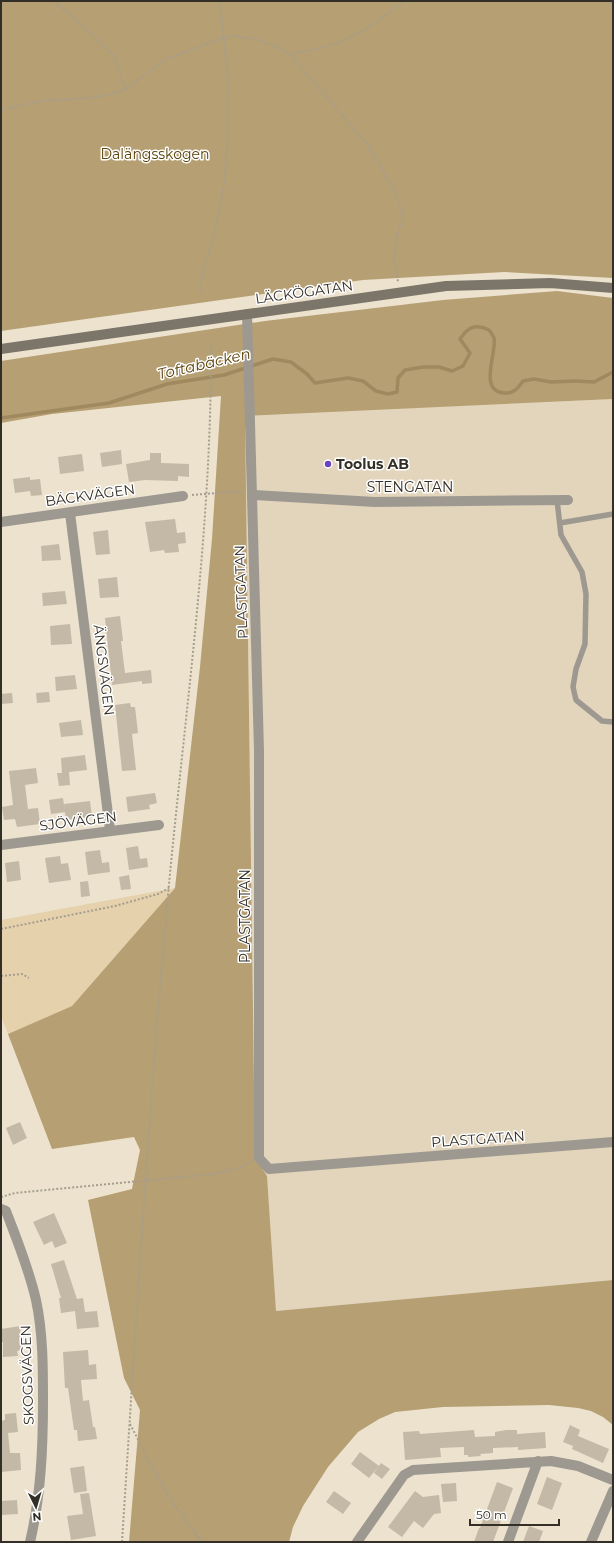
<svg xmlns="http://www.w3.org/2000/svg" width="614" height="1543" font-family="Montserrat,sans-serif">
<rect width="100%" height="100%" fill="#ece2ce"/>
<!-- built -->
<path fill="#e3d5bb" d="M613,399V1280L276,1311L267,1176L255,1157L245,415Z"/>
<!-- green -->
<path fill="#e5d1ac" d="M175,888L72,1006L8,1034L1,1016V920Z"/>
<!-- forest -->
<path fill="#b69f73" d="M1,1H613V278L504,272L363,280L1,331Z
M557,291L613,298V399L245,416L255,1157L267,1176L276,1311L613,1280V1425L603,1417L591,1411L578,1408L549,1405L443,1407L395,1412L379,1419L358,1432L328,1467L303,1506L293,1527L289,1542H129L140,1410L124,1378L88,1200L132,1189L140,1150L134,1137L52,1149L8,1034L72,1006L175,888L200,667L212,539L221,396L52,414L1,423V361L265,321L443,300Z"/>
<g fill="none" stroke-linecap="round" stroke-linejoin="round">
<!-- stream -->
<path stroke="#a0895e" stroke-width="3.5" d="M1,418L109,403L167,384L224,375L273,359L291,362L307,374L315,383L348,378L363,381L376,391L388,394L397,392L398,378L405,370L423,367H439L452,371L463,366L470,353L460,339C469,326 475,324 489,330C491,332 493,336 494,338C497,353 478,391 504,393C514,394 518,388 523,381L534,379L551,382L576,381L594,382L613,372"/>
</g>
<!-- building -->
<path fill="#c3b9a6" d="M121,450L122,464L102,467L100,453Z
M150,453H161V463L189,464V477L178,476V481L145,480L129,482L126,464L150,460Z
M82,454L84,471L60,474L58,457Z
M30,477V480L40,479L42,495L31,496L30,491L15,493L13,479Z
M175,519L177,533L185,532L186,543L178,544L179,552L165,553L164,550L150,552L145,522Z
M108,530L110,554L96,555L93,532Z
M59,544L61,560L42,561L41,546Z
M117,577L119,597L100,598L98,579Z
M65,591L67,604L43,606L42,593Z
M120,616L123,641H121L125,673L151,670L152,683L142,684V681L112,685L105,618Z
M70,624L72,644L51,645L50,626Z
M75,675L77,689L56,691L55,677Z
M49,692L50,702L37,703L36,693Z
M12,693L13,703L1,704V694Z
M130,703L131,707H135L138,733L132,734L136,770L122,771L115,705Z
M81,720L83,735L61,737L59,723Z
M85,755L87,770L69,772L70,785L59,786L57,773H62L61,758Z
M36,768L38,783L25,785L28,809L38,808L40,824L17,827L15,819L4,820L2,807L13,805L9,771Z
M155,793L157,803L149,805L150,809L128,812L126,797Z
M63,798L65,812L51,814L49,800Z
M90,801L92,817L66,820L64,804Z
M138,846L140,859L147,858L148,867L129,870L126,848Z
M100,850L102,863L109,862L110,872L88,875L85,852Z
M60,856L61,864L68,863L71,880L49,883L45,858Z
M19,861L21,880L7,882L5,863Z
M129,875L131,889L121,890L119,877Z
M88,881L90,896L81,897L80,882Z
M20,1122L27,1138L13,1145L6,1128Z
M54,1213L67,1243L55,1248L52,1241L44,1245L33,1222Z
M64,1260L77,1299L83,1298L85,1312L97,1311L99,1327L77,1329L75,1311L61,1313L59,1298H61L51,1264Z
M20,1326L22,1350L17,1351L18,1356L3,1357V1342H1V1329Z
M88,1350L89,1365L96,1364L97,1379L81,1380L83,1401L89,1400L93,1427H95L97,1439L78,1441L77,1430H74L68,1388H65L63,1352Z
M16,1413L18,1432L8,1433L10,1453H20L21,1470L1,1472V1421L5,1420V1414Z
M570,1425L580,1430L578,1436L609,1449L603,1463L572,1449L573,1446L563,1442Z
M474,1430L475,1437L495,1436V1432L506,1430H517V1434L545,1432L546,1448L518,1450V1447L493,1448V1453L480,1454L481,1456L468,1457V1455H464V1447L440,1448L441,1457L405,1460L403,1432L419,1431L420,1434Z
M360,1452L379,1466L369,1478L351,1464Z
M381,1463L390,1469L382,1479L374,1473Z
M84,1466L87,1491L74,1493L70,1468Z
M547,1477L562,1483L552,1510L537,1504Z
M497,1482L513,1488L493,1542H474L479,1528H480Z
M456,1483L457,1501L443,1502L441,1484Z
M334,1491L351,1503L343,1514L326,1502Z
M415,1491L423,1497L439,1495L441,1513L434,1514L423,1528L414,1521L402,1537L388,1527Z
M89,1493L96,1536L71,1540L67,1516L83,1514L80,1494Z
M17,1500L18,1514L1,1515V1501Z
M529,1526L543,1531L539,1542H523Z"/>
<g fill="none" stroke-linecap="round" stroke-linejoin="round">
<!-- path -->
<path stroke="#a59e8e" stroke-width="2" stroke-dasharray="2 2" stroke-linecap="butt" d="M53,1L74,17L113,55L126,89
M607,1L613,5
M290,54L369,147L394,189L403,216L397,236L394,256L398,282
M1,110L41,101L88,98L109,95L126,89L166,59L223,38L234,36L256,39L275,46L290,54L317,49L341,42L362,31L389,13L404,1
M202,293L200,283L216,227L224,184L227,150L228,81L220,1
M192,495L230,492L242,493
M1,929L115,906L158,894L169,888
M1,976L22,974L29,978
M1,1197L15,1193L213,1174L239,1168L251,1162
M130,1424L166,1493L202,1542
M122,1542C136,1323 149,1103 169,884C186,704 212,524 211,342"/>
<!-- service -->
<path stroke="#9d9991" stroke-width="5.5" d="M557,500L561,535L582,572L586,594L585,644L576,669L573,687L576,700L602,721L613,722
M560,523L613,514"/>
<!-- minor -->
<path stroke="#9d9991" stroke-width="10" d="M247,314L259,751V1158L269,1169L613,1142
M253,495L375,502L568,500
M70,513L110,830
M1,522L183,496
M1,845L159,825
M1,1209L6,1211C17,1240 29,1269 36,1300C43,1333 43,1367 43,1400C43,1448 41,1495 30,1542
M357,1542L404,1475L413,1470L551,1461L578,1466L613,1480
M508,1542L538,1461
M591,1542L613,1491"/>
<!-- secondary -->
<path stroke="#7c766a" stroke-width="10" d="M1,349L446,286L550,283L613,288"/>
</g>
<!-- markers -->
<circle fill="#6b45be" stroke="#fff" stroke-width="1.5" cx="328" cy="464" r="4"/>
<g text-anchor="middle" stroke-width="3" stroke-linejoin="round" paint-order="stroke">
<!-- park labels -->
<g font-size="14" fill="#594108" stroke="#fff">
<text x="155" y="159">Dalängsskogen</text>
</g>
<!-- street labels -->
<g font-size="14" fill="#332f27" stroke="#fff">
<text transform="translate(304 292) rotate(-8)" y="5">LÄCKÖGATAN</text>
<text x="410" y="492">STENGATAN</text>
<text transform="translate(90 495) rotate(-8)" y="5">BÄCKVÄGEN</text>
<text transform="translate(241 592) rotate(-92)" y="5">PLASTGATAN</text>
<text transform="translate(104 670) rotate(83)" y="5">ÄNGSVÄGEN</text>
<text transform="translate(78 821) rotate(-7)" y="5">SJÖVÄGEN</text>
<text transform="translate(245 916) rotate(-90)" y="5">PLASTGATAN</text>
<text transform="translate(478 1139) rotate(-4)" y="5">PLASTGATAN</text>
<text transform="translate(27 1375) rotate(-92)" y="5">SKOGSVÄGEN</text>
</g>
<!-- poi labels -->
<g font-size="14" font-weight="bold" fill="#332f27" stroke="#fff" text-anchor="start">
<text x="336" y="469">Toolus AB</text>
</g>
<!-- water labels -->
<g font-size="15" font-style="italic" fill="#5d450e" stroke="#fff">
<text transform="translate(204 364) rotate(-13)" y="5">Toftabäcken</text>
</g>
</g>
<!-- border -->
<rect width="614" height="1543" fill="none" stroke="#332f27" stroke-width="4"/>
<!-- north arrow -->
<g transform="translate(36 1507) rotate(175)" stroke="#ffffff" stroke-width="3" paint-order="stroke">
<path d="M0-3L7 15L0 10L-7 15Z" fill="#332f27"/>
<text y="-6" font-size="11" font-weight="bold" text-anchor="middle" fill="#332f27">N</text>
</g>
<!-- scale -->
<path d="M470 1519v6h89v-6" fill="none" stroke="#332f27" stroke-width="2"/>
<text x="476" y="1519" font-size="12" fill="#332f27" stroke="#ffffff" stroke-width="3" paint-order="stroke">50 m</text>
</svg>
